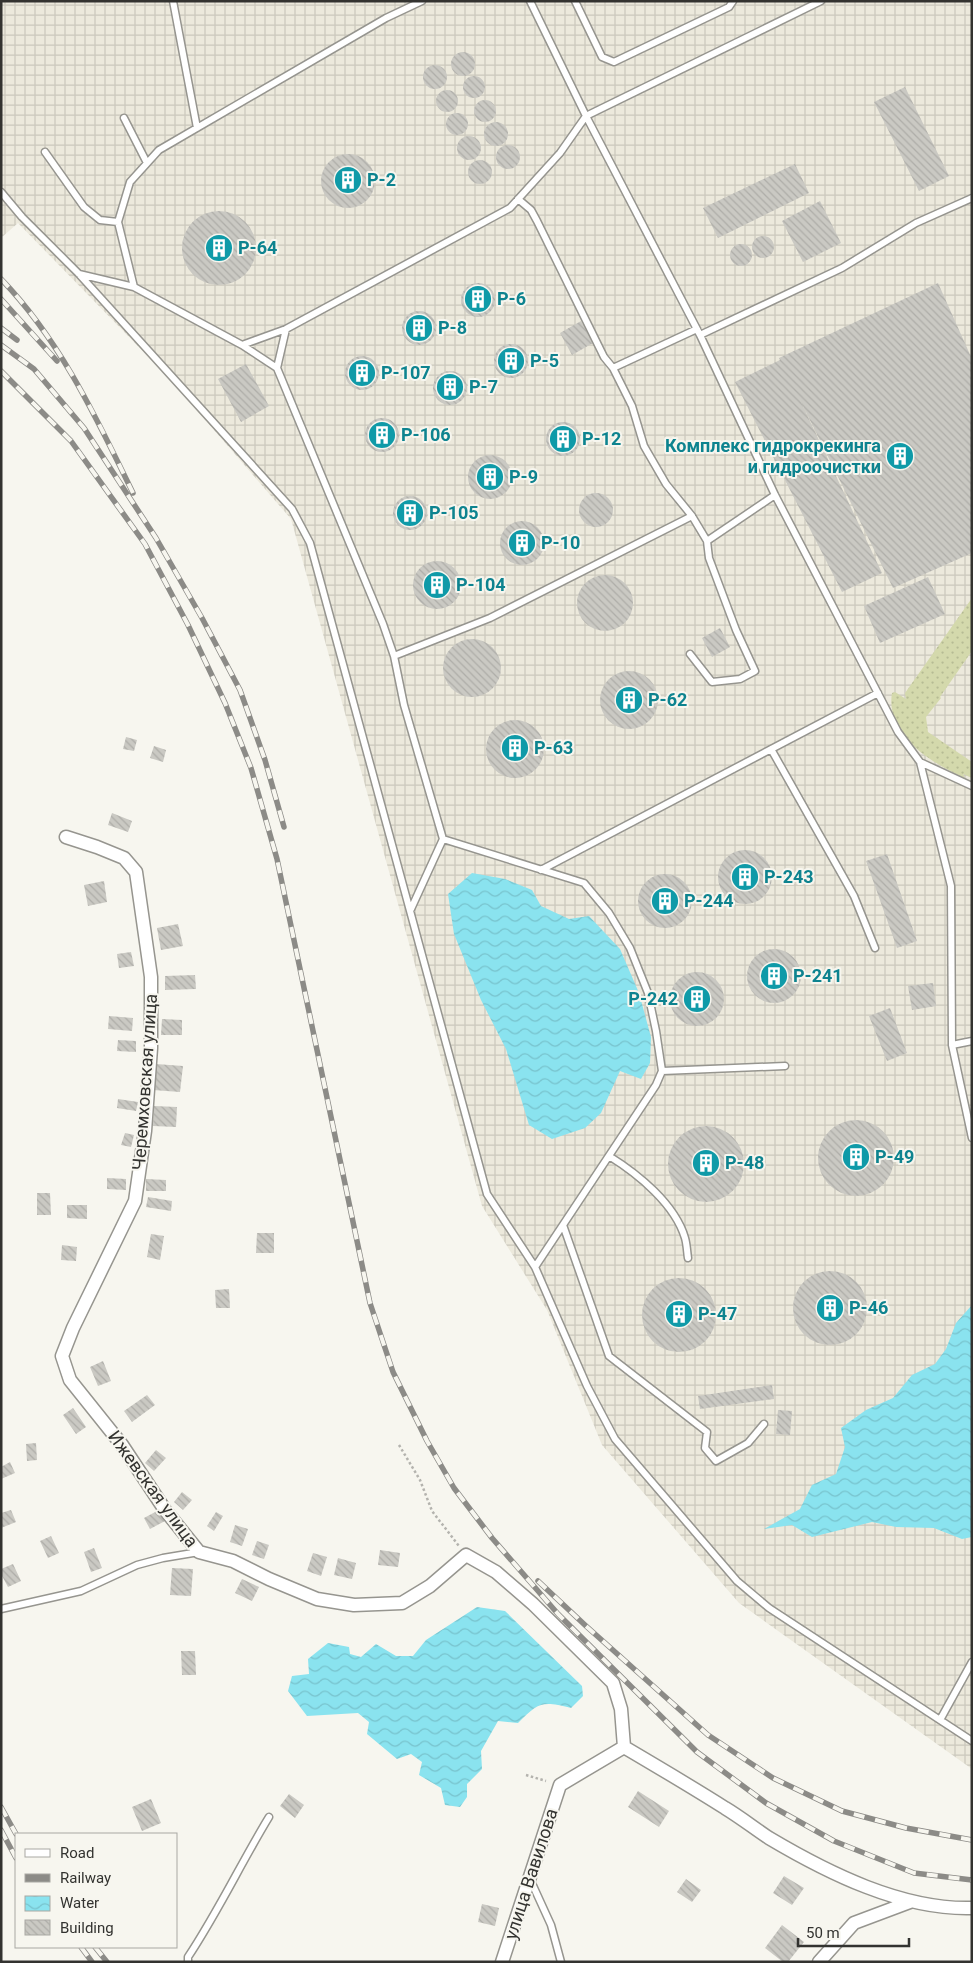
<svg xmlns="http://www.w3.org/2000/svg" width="973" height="1963" font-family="Roboto,sans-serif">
<defs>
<pattern id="industrial-grid" width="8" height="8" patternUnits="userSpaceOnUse" patternTransform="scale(1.25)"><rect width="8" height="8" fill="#ece9dc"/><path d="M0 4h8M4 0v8" fill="none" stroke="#cbc8bd"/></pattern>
<pattern id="grass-dots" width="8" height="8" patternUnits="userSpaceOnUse" patternTransform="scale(1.25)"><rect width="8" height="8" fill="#d4d9ac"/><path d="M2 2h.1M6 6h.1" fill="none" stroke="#b6bb94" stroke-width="1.8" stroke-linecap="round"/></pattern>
<pattern id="water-waves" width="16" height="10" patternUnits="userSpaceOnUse" patternTransform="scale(1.25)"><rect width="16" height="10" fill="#8ae3ef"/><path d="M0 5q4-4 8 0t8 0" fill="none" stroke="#78c3cd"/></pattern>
<pattern id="building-back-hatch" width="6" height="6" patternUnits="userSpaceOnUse" patternTransform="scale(1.25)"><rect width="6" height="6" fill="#cac9c3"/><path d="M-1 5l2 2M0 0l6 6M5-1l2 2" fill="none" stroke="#aeada8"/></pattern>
</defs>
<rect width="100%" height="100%" fill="#f7f6ef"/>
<!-- industrial -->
<path fill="url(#industrial-grid)" d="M1,1H972V1769L739,1603L602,1445L547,1310L482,1206L291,519L169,378L18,223L1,238Z"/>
<!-- grass -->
<path fill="url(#grass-dots)" d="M972,598V651L940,697L941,698L926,717L928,732L972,762V778L963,774L965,778C933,764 885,735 892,693L895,692L906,699L905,693Z"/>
<!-- water -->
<path fill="url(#water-waves)" d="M472,873L505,879L532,890L541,906L569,919L589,916L620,949L639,993L651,1037L650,1063L641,1079L620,1071L601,1113L585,1128L552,1139L529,1125L506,1049L481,1000L454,934L448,894Z
M972,1305V1537L962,1539L934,1528L896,1527L872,1522L812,1537L792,1525L764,1529L800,1509L812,1485L836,1474L845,1447L841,1428L866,1410L893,1398L912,1375L935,1364L946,1349L956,1323Z
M477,1607L505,1611L582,1686L583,1696L571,1708C542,1701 539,1702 518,1723L498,1721L481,1751L482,1769L467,1784V1797L460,1807L445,1805L441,1788L419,1775L422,1762L411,1754L397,1759L367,1734L369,1722L358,1713L307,1716L288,1691L292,1676L309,1674L308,1659L328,1643L349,1647L350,1654L361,1657L376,1644L396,1656H413L426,1640Z"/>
<!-- building -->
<path fill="url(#building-back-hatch)" d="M451 64a12 12 0 1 1 24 0a12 12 0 1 1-24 0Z
M423 77a12 12 0 1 1 24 0a12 12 0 1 1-24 0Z
M463 87a11 11 0 1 1 22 0a11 11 0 1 1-22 0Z
M905,87L949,176L919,191L874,102Z
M436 101a11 11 0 1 1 22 0a11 11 0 1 1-22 0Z
M474 111a11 11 0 1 1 22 0a11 11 0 1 1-22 0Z
M446 124a11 11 0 1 1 22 0a11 11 0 1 1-22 0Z
M484 134a12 12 0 1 1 24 0a12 12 0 1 1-24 0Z
M457 148a12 12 0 1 1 24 0a12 12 0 1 1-24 0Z
M496 157a12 12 0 1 1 24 0a12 12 0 1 1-24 0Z
M321 181a27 27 0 1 1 54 0a27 27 0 1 1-54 0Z
M468 172a12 12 0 1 1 24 0a12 12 0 1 1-24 0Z
M795,164L809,193L718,238L703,208Z
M820,201L841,243L803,262L782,221Z
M182 248a37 37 0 1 1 74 0a37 37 0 1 1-74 0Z
M752 247a11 11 0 1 1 22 0a11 11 0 1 1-22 0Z
M730 255a11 11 0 1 1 22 0a11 11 0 1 1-22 0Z
M461 300a17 17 0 1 1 34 0a17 17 0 1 1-34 0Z
M938,283L972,359V553L893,588L799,398L882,573L842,592L735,382L780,360L779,358Z
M402 328a17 17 0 1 1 34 0a17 17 0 1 1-34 0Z
M581,321L593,343L572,355L560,333Z
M494 361a17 17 0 1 1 34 0a17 17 0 1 1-34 0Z
M345 373a17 17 0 1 1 34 0a17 17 0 1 1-34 0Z
M246,364L269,406L241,422L218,379Z
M433 388a17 17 0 1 1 34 0a17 17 0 1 1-34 0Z
M365 435a17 17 0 1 1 34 0a17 17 0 1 1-34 0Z
M546 439a17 17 0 1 1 34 0a17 17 0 1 1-34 0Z
M468 477a22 22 0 1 1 44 0a22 22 0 1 1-44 0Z
M579 510a17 17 0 1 1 34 0a17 17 0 1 1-34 0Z
M393 513a17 17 0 1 1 34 0a17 17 0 1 1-34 0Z
M500 543a22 22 0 1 1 44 0a22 22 0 1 1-44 0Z
M413 585a24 24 0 1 1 48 0a24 24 0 1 1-48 0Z
M577 603a28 28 0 1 1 56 0a28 28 0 1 1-56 0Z
M928,577L945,614L880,643L864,606Z
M720,628L730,647L712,657L702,638Z
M443 668a29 29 0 1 1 58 0a29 29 0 1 1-58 0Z
M600 700a29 29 0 1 1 58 0a29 29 0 1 1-58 0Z
M486 749a29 29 0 1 1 58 0a29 29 0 1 1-58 0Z
M126,737L137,740L134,751L123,749Z
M154,746L166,750L163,762L150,758Z
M112,813L132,821L128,832L108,825Z
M718 877a27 27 0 1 1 54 0a27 27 0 1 1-54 0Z
M887,854L917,941L897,948L866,861Z
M638 901a27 27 0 1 1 54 0a27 27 0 1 1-54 0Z
M104,881L107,902L88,906L84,885Z
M178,924L183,946L161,950L157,928Z
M747 976a27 27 0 1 1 54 0a27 27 0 1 1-54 0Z
M131,952L134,966L119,968L117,954Z
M670 999a27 27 0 1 1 54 0a27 27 0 1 1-54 0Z
M195,975L196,989L165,990V976Z
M933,983L936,1006L912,1010L908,986Z
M890,1008L907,1053L887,1061L869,1016Z
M109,1016L133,1018L132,1031L108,1029Z
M162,1019L182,1020V1035H161Z
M118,1040L136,1041V1052L117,1051Z
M156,1064L183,1066L180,1092L153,1090Z
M118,1099L138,1102L136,1111L117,1108Z
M154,1106L177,1107L176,1127L153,1126Z
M818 1158a38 38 0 1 1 76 0a38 38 0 1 1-76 0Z
M668 1164a38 38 0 1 1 76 0a38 38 0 1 1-76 0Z
M125,1133L134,1135L131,1147L121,1145Z
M107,1178L126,1179V1190L107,1189Z
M146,1179L166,1180V1191H146Z
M37,1193H50L51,1215H37Z
M148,1197L172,1201L171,1211L146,1207Z
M67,1205H87V1219L67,1218Z
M257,1233H274V1253H256Z
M151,1234L164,1236L160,1260L147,1257Z
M62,1245L77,1247L76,1261L61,1260Z
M793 1308a37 37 0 1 1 74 0a37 37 0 1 1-74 0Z
M642 1315a37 37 0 1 1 74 0a37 37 0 1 1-74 0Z
M229,1289L230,1308H216L215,1290Z
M103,1361L111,1381L98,1386L90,1367Z
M772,1385L774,1399L700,1409L698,1396Z
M147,1395L155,1405L132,1422L124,1411Z
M73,1408L86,1427L76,1434L63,1415Z
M778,1410L792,1411L790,1435L776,1434Z
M36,1443L37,1460L27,1461L26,1444Z
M156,1450L166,1458L154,1471L145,1463Z
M10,1462L15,1473L1,1479V1467Z
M182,1492L192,1500L183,1510L174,1502Z
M11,1510L16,1522L1,1528V1513Z
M159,1510L165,1521L150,1529L144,1518Z
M216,1512L223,1516L214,1531L207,1526Z
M235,1525L248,1529L242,1546L230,1542Z
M51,1536L59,1553L48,1558L40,1541Z
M257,1541L269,1545L264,1559L252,1555Z
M94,1548L102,1568L91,1572L84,1552Z
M380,1550L400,1553L398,1567L378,1565Z
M313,1553L327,1557L321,1576L307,1571Z
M338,1558L356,1563L352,1579L334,1575Z
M13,1564L21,1581L8,1587L1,1574V1569Z
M172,1568L193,1569L191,1596L170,1595Z
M242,1579L259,1587L252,1601L235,1593Z
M181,1651H195L196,1675H182Z
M638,1791L669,1811L659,1827L628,1807Z
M289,1794L304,1805L295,1818L280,1806Z
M151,1799L161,1823L142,1831L132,1807Z
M784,1876L804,1888L792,1905L773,1893Z
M686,1879L701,1890L692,1902L677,1892Z
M482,1904L499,1908L495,1926L478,1922Z
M782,1925L804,1942L788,1962H783L765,1948Z"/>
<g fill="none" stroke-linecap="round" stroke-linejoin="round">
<defs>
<path id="service" d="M173,1L197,128
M530,1L586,116L700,335L775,495L898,732L920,762L972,786
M575,1L602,57L614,62L729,7L733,1
M124,118L147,163
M45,152L84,207L100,220L118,222
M1,192L22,217L78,273L292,509L310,543L487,1194L535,1267L587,1386L615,1439L737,1581L769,1608L972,1741
M518,199L531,210L537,221L604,357L613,368L632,406L644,446L666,484L692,516
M79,274L134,287L242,345L286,329L510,208L560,153L586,116L821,1
M134,287L118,222L130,182L159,150L386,18L422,1
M700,335L842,268L916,223L972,198
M242,345L277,368L383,624L394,656
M277,368L286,329
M613,368L697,329
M690,654L712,682L740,679L755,671L736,630L709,558L707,541
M771,749L854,896L875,948
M920,762L951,886L952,1045L972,1138
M541,870L878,693
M411,909L443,839
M952,1045L972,1041
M662,1071L785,1066
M609,1156C638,1174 675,1204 685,1238C687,1245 687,1252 688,1258
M563,1225L609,1356L707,1432L705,1448L716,1461L748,1443L764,1424
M535,1267L656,1085L662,1071L656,1031L648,993L630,948L609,913L584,883L443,839L404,705L394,656L490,618L692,516L707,541L775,495
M1,1609L81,1591L137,1565L163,1558L199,1552
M940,1720L972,1662
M530,1879L551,1925L561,1962
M188,1962V1957C218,1912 241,1863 269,1817"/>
<path id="minor" d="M66,837L97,847L124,858L136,872L151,977V1048L145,1131L135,1201L73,1328L62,1356L70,1380L122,1445L165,1510L199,1552L233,1561L269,1579L317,1599L354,1605L402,1603L430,1586L466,1555L496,1572L533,1604L613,1683L621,1709L624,1747
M502,1962L560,1785L624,1747C658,1767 692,1787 725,1808C740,1817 754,1828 769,1838C828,1873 902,1910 972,1908
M819,1962L854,1923L910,1902"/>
</defs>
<!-- service casing -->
<use href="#service" stroke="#96958f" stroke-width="9"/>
<!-- minor casing -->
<use href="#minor" stroke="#96958f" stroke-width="15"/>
<!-- path -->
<path stroke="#b4b3ae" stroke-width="2.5" stroke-dasharray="2.5 2.5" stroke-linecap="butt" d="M399,1445L420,1480L432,1511L459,1546
M526,1775L546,1781"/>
<!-- service -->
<use href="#service" stroke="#fff" stroke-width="6"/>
<!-- minor -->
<use href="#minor" stroke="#fff" stroke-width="12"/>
<defs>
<path id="rail" d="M1,279C60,340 96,417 133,493
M1,299L57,361
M1,328L17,340
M1,345L34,369L84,428L156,538L202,618L240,690L265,760L284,827
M1,371L71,441L145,544L188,625L225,703L251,768L277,859L370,1303L393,1372L427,1441L454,1488L492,1538L558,1614L697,1752L766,1803L834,1841L914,1873L972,1880
M538,1581L586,1626L708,1735L773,1778L842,1811L906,1828L972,1840
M1,1807L16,1834
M1,1830L16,1858
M81,1947L92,1962
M95,1947L107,1962"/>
</defs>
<!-- rail casing -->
<use href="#rail" stroke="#8c8b87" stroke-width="5.5"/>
<!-- rail -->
<use href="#rail" stroke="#f7f6ef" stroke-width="4" stroke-dasharray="11" stroke-linecap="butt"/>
</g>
<!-- icons -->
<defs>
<symbol id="building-disc" viewBox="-11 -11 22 22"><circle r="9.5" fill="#0f9aa8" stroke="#f7f6ef"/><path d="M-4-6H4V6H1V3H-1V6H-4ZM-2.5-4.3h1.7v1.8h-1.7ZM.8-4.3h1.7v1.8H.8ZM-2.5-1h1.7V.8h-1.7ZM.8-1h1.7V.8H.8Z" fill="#fff"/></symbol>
</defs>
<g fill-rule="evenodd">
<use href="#building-disc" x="332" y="164" width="32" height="32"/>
<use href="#building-disc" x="203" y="232" width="32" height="32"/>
<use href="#building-disc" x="462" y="283" width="32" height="32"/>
<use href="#building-disc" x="403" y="312" width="32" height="32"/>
<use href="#building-disc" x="495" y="345" width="32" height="32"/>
<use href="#building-disc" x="346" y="357" width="32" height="32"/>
<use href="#building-disc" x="434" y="371" width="32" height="32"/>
<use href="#building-disc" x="366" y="419" width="32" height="32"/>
<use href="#building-disc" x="547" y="423" width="32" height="32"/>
<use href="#building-disc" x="884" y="440" width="32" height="32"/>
<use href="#building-disc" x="474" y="461" width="32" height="32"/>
<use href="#building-disc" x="394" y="497" width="32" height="32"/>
<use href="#building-disc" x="506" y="527" width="32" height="32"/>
<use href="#building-disc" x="421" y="569" width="32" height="32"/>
<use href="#building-disc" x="613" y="684" width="32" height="32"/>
<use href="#building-disc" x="499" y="732" width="32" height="32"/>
<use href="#building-disc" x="729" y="861" width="32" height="32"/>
<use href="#building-disc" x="649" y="885" width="32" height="32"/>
<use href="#building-disc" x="758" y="960" width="32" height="32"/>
<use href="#building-disc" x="681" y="983" width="32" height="32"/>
<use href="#building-disc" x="840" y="1141" width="32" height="32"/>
<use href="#building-disc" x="690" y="1147" width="32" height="32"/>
<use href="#building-disc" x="814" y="1292" width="32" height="32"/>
<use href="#building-disc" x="663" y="1298" width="32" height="32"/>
</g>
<g text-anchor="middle" stroke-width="4" stroke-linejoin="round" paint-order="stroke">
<!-- culture labels -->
<g font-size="18" font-weight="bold" fill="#0d838f" stroke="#f7f6ef" text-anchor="start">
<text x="367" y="186">Р-2</text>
<text x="238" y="254">Р-64</text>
<text x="497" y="305">Р-6</text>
<text x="438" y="334">Р-8</text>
<text x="530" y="367">Р-5</text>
<text x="381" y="379">Р-107</text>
<text x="469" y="393">Р-7</text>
<text x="401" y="441">Р-106</text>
<text x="582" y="445">Р-12</text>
<text x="881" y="452" text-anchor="end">Комплекс гидрокрекинга<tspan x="881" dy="21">и гидроочистки</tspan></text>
<text x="509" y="483">Р-9</text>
<text x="429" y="519">Р-105</text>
<text x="541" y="549">Р-10</text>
<text x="456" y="591">Р-104</text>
<text x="648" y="706">Р-62</text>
<text x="534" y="754">Р-63</text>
<text x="764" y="883">Р-243</text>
<text x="684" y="907">Р-244</text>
<text x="793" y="982">Р-241</text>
<text x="678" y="1005" text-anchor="end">Р-242</text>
<text x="875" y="1163">Р-49</text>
<text x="725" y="1169">Р-48</text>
<text x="849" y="1314">Р-46</text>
<text x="698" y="1320">Р-47</text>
</g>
<!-- street labels -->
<g font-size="18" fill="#333330" stroke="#f7f6ef">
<text transform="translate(145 1082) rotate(-86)" y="6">Черемховская улица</text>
<text transform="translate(153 1489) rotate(54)" y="6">Ижевская улица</text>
<text transform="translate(531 1874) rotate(-72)" y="6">улица Вавилова</text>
</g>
</g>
<!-- border -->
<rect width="973" height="1963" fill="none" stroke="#333330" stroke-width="5"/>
<!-- legend -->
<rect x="15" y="1833" width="162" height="115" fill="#f7f6ef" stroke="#a9a8a3"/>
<rect x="25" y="1849" width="25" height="8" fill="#ffffff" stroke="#a9a8a3"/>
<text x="60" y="1858" font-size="15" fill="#333330">Road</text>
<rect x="25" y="1874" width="25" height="8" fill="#8c8b87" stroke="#a9a8a3"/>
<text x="60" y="1883" font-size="15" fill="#333330">Railway</text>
<rect x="25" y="1896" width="25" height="15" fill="url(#water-waves)" stroke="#a9a8a3"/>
<text x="60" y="1908" font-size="15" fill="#333330">Water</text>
<rect x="25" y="1920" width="25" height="15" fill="url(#building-back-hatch)" stroke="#a9a8a3"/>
<text x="60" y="1933" font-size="15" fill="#333330">Building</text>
<!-- scale -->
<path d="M798 1938v8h111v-8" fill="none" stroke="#333330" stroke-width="2.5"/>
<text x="806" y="1938" font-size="15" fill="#333330" stroke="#f7f6ef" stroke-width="4" paint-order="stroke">50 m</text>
</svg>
